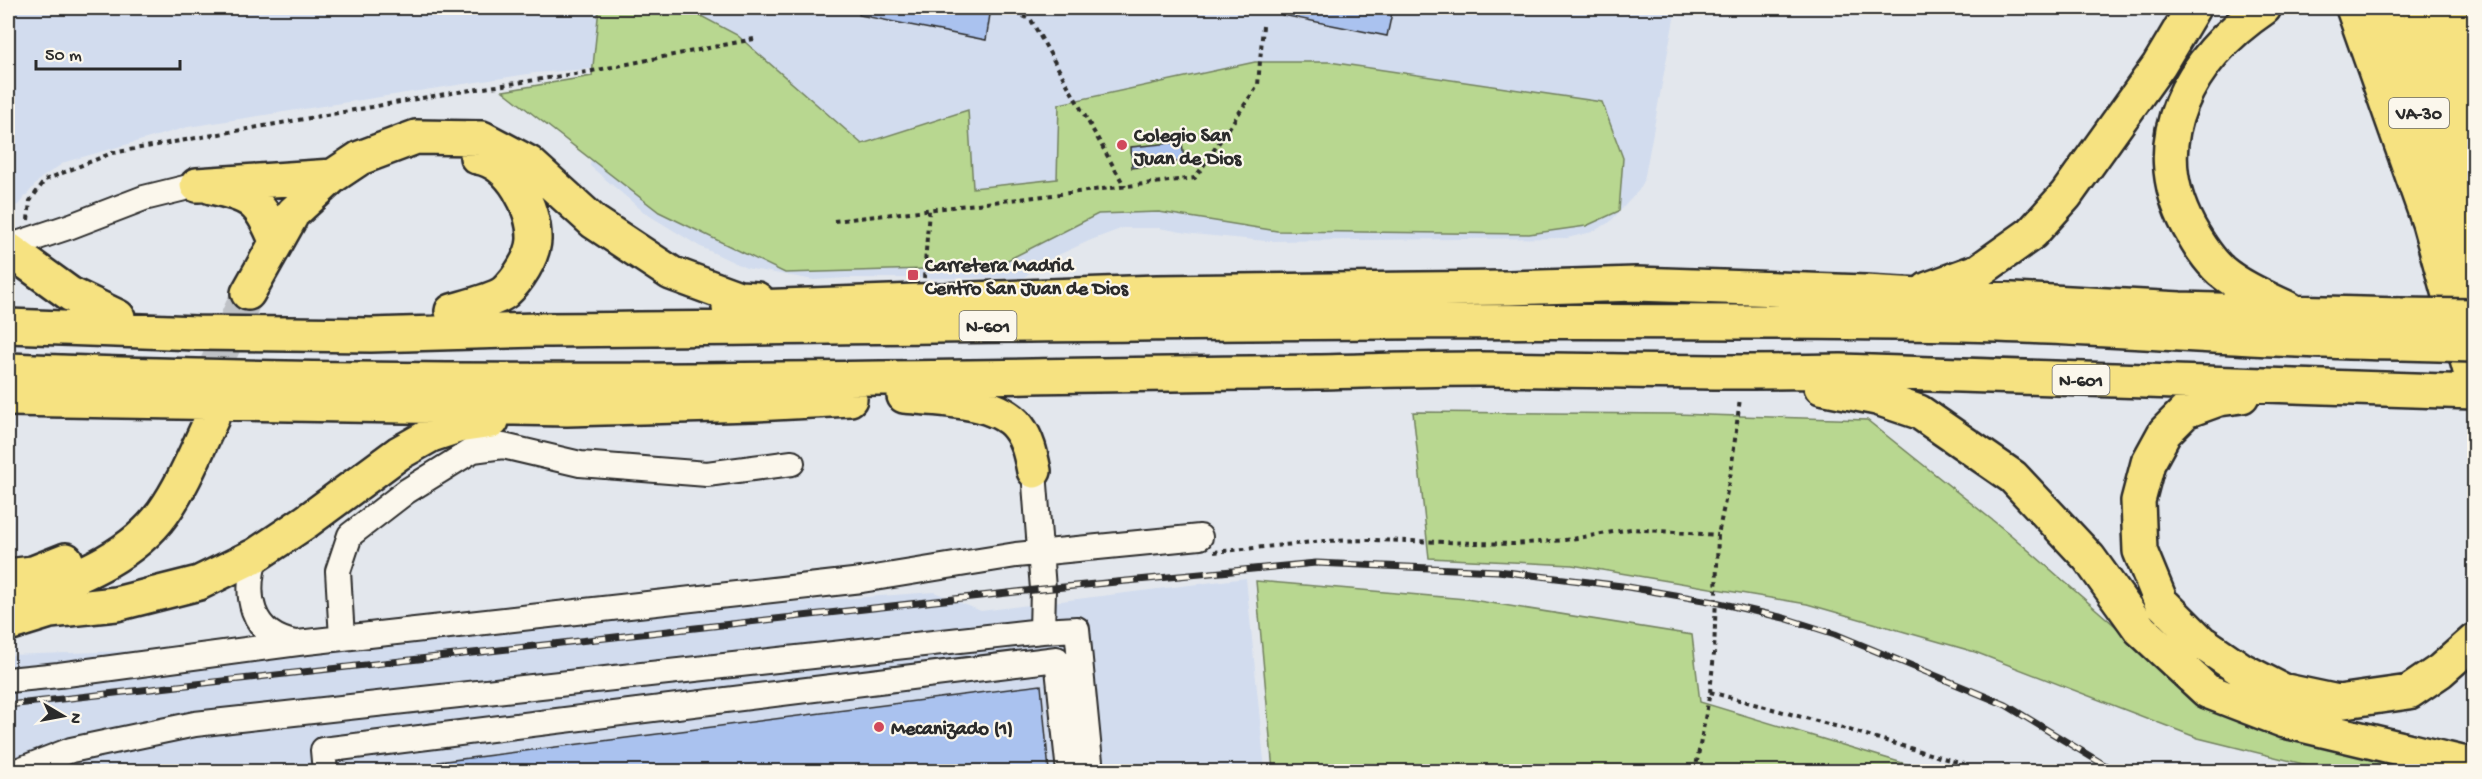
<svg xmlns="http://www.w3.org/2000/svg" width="2482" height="779" font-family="'Gochi Hand',sans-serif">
<rect width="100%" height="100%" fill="#e3e7ed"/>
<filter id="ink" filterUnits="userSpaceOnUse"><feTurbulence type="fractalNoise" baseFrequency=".0167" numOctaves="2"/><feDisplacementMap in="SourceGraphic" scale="12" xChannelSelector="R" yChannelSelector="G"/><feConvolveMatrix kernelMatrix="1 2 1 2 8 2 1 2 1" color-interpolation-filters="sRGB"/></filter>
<g filter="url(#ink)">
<!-- built -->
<path fill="#d2dcee" d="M8,8H1676L1644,181L1639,190L1610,222L1592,232L1567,238L1266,241L1193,234L1159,228H1123L1091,240L1045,261L1023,278H847L814,280L746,268L699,246L645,213L590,166L604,68L534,73L188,127L65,162L41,178L18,205L8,208Z
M1246,578L1265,771H8V655L130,651L934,592L981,611Z"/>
<!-- green -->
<path fill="#b8d790" stroke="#72815e" stroke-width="1.5" d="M599,8H686L737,35L862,144L968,110L973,188L1057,179L1059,104L1255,62H1329L1602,102L1623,158L1619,211L1586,226L1529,234L1277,231L1159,212L1098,214L994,267L785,273L659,212L503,91L592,76Z
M1413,412L1675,414L1867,420L2011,535L2113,624L2204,708L2407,771H2331L2198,738L1975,652L1807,604L1572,565L1429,558Z
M1256,581L1466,599L1692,635L1700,702L1929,771H1273Z"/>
<!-- building -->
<path fill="#aac2ef" stroke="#2b2b2b" stroke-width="1.5" d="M860,8H991L986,40L859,15Z
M1282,8H1393L1387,36L1282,15Z
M1182,142L1184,161L1132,168L1131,147Z
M1041,685L1049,771H439L438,762Z"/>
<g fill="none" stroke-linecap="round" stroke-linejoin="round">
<!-- highway-tunnel -->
<path stroke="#bec1c6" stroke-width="33" stroke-dasharray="33 16" stroke-linecap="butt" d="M191,420L248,293"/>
<defs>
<path id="minor" d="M8,247L71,226L144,198L197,185
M1034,471L1043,589L1042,631
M256,555C244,594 249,635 296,643
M342,638L338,571L350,535L407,491L473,450L503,446L580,464L707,474L792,463
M8,680L59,675L298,643L862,580L1016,555L1200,537
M14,772L71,750L195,724L1042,631L1077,629L1091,772
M325,772L323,750L1057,659L1069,772"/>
<path id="highway" d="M2264,8C2190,58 2142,140 2189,227C2198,243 2207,258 2221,271C2240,287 2266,298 2289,309
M2353,8L2429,223L2474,385
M2383,8L2454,218L2474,292
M2418,8L2474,191
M2448,8L2474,105
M197,185L333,176
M211,187C252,196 260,201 276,241
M8,249L70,294L118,317
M1928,289L1980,270L2032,233L2066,195L2159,65L2193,8
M248,293L293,213L333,176L360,158L416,137L482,138L529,163L594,222L671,273L739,298L757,299
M729,308L1157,292L1509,288L1636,284L1865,292L2180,309L2400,315
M452,311C465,307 495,300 505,292C518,280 533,257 534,240C535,208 511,162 477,157
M8,326L197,333L371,335L538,330C1013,326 1487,317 1962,324C2109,327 2255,342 2402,343
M8,370C443,388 880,378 1316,372C1371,371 1426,369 1481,369C1601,370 1721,374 1841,371L2474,392
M1821,387L1877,398L1919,412L2013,477L2089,558L2140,629L2207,691L2285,721L2462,763L2474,769
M904,396C936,399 997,399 1018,427C1028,440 1031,456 1034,471
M2242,396L2219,399L2186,411L2165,432L2148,463L2138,501L2140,551L2161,602L2201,642L2242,670L2281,690L2338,702L2409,692L2440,671L2474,641
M8,399L567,409L754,404L850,399
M8,576L33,573L66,560
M9,605C62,582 128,562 163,513C183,485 197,450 212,418
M8,624L50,611L116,604L199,583L256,555L307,521L399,453L431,435L458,426L492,421"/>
</defs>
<!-- minor casing -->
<use href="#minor" stroke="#2b2b2b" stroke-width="28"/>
<!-- highway casing -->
<use href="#highway" stroke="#2b2b2b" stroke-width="38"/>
<!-- path -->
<path stroke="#2b2b2b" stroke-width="4" stroke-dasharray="4.5 4.5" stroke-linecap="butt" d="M1015,12L1031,20L1125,187
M28,220L30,201L45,180L112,153L439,95L587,72L754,39
M834,221L1195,178L1258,85L1263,26
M924,278L929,210
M1214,552L1324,541L1372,540L1514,544L1565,540L1631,529L1718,535
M1710,692L1846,729L1963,764L1980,772
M1695,772L1710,692L1714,654L1718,535L1731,472L1740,398"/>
<!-- minor -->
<use href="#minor" stroke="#fbf7ec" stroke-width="24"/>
<!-- highway -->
<use href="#highway" stroke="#f6e281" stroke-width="33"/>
<defs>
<path id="rail" d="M8,705L1043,589L1316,563L1498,571L1622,586L1715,602L1784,618L1835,634L2006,705L2116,772"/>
</defs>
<!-- rail casing -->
<use href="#rail" stroke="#2b2b2b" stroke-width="7"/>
<!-- rail -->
<use href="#rail" stroke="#fbf7ec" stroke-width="4.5" stroke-dasharray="14" stroke-linecap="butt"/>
<defs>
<path id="highway-bridge" d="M2400,315L2474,316
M2402,343L2474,345"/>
</defs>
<!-- highway-bridge casing -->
<use href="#highway-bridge" stroke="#2b2b2b" stroke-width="38" stroke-linecap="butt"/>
<!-- highway-bridge -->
<use href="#highway-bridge" stroke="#f6e281" stroke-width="33"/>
</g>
</g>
<!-- markers -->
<g fill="#d1495b" stroke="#fbf7ec" stroke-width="2">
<circle cx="1122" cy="145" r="6"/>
<rect x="907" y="269" width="12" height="12" rx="3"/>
<circle cx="879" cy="727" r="6"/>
</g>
<g text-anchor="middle" stroke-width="4.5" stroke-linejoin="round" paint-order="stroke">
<!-- shield labels -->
<g fill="#fbf7ec" stroke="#696865" stroke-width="1.5">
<rect x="2389" y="98" width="60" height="30" rx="4.5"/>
<rect x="959.5" y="311" width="57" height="30" rx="4.5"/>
<rect x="2052.5" y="365" width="57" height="30" rx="4.5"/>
</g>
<g font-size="18" font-weight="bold" fill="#2b2b2b">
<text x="2419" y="119">VA-30</text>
<text x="988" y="332">N-601</text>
<text x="2081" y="386">N-601</text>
</g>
<!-- poi labels -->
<g font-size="20" font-weight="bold" fill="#2b2b2b" stroke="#fbf7ec" text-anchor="start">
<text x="1134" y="141">Colegio San<tspan x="1134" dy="23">Juan de Dios</tspan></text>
<text x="925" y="271">Carretera Madrid<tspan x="925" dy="23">Centro San Juan de Dios</tspan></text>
<text x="891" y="734">Mecanizado (1)</text>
</g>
</g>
<!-- margin -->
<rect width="2482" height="779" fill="none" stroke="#fbf7ec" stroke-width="30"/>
<rect x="15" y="15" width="2452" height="749" fill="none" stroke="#2b2b2b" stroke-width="2" filter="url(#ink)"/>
<!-- north arrow -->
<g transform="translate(63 716) rotate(100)" stroke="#fbf7ec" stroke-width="4.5" paint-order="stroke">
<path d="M0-4.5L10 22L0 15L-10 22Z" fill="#2b2b2b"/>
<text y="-9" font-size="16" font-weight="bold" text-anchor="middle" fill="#2b2b2b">N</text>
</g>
<!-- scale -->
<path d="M36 60v9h144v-9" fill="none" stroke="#2b2b2b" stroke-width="3"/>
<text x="45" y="60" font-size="18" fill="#2b2b2b" stroke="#fbf7ec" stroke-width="4.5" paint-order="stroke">50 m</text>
</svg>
